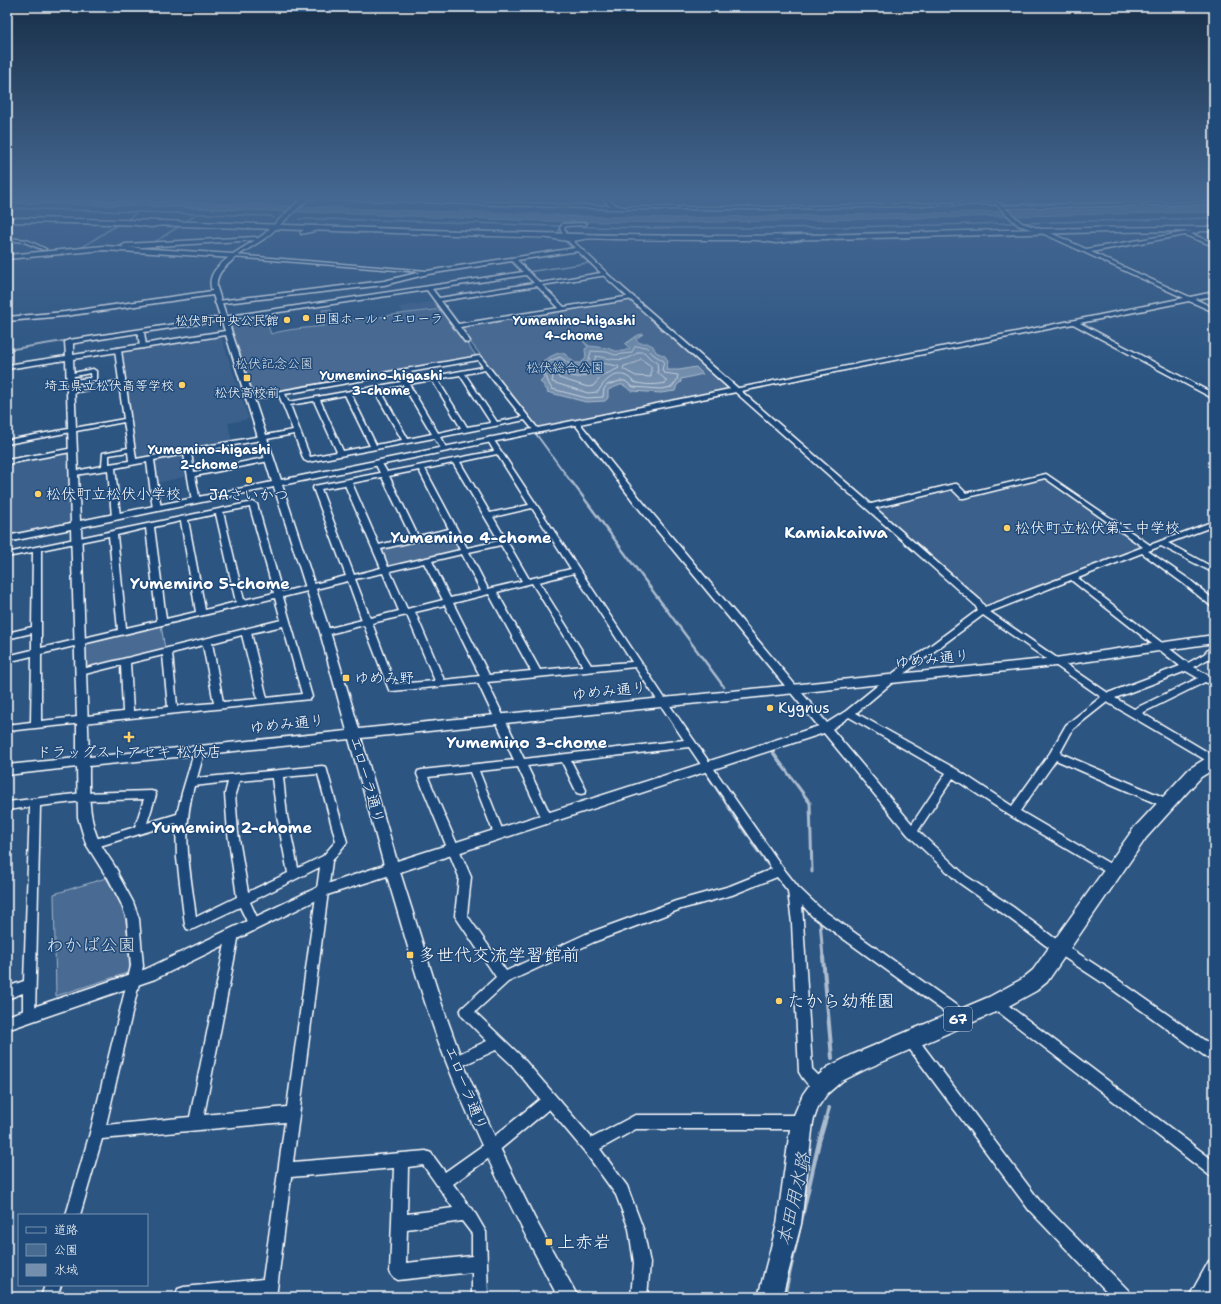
<svg xmlns="http://www.w3.org/2000/svg" width="1221" height="1304" font-family="'Shantell Sans','Klee One',sans-serif">
<rect width="100%" height="100%" fill="#2c5582"/>
<filter id="ink" filterUnits="userSpaceOnUse"><feTurbulence type="fractalNoise" baseFrequency=".025" numOctaves="2"/><feDisplacementMap in="SourceGraphic" scale="8" xChannelSelector="R" yChannelSelector="G"/><feConvolveMatrix kernelMatrix="1 2 1 2 8 2 1 2 1" color-interpolation-filters="sRGB"/></filter>
<g filter="url(#ink)">
<!-- built -->
<path fill="#3b618b" d="M436,301L441,308L404,314L399,307Z
M219,336L221,337L249,419L228,423L232,442L136,459L122,351Z
M69,453V523L7,536V465Z
M183,454L185,455L188,476L157,483L153,461Z
M1046,479L1142,547L984,605L876,510L953,491L962,498Z"/>
<!-- green -->
<path fill="#486b92" stroke="#a4b5c8" d="M628,299L703,364L702,365L731,391L537,429L459,327Z
M330,309L338,322C352,323 371,314 383,317V316L442,309L477,357L253,396L227,319L263,313L271,334C287,329 307,328 324,326V323L327,322L322,310Z
M451,532L461,550L388,568L380,549Z
M161,625L165,649L88,668L86,666L84,645L87,642Z
M106,878C112,888 119,897 123,909C129,929 128,951 130,972L56,996L54,894Z"/>
<!-- water -->
<path fill="#748fad" stroke="#acbcce" d="M7,198H89L523,215L677,218L1214,207V212L677,223L542,221L138,206L7,203Z
M643,334L637,338L636,340L640,343H647L653,346L656,352L665,356L668,361L666,370H679L696,367L703,374L681,379V382L677,385L675,391L661,393L632,391L623,385H620L608,390V398L605,401L586,402L547,392L548,390L544,388V385L540,382L544,378L542,374L532,370C538,365 555,351 563,353C567,355 571,360 575,363H581L586,358L585,349L588,347L583,341L589,346L607,348L615,351H624L630,348L625,344L638,335Z"/>
<g fill="none" stroke-linecap="round" stroke-linejoin="round">
<!-- shore -->
<path stroke="#c7d2de" stroke-width="1" d="M7,199L131,202L133,198
M636,346L646,347L654,355L664,361L662,370L664,373L678,375L677,380L672,387L661,389L633,387L625,381H620L607,385L604,389L603,397L587,398L552,389C547,382 547,376 542,369L550,361L560,357L574,367H581L589,360L591,351L607,352L615,355L631,353Z
M638,352H644L651,359L657,362L658,373L666,380V383C657,385 646,385 637,383C632,382 631,378 626,376C614,371 603,382 598,392L588,393L552,382L553,376L550,368L559,363L572,371L582,372L593,364L596,356C611,359 626,364 638,352Z
M641,359L651,366V377L636,376L623,369L624,366L635,363Z
M601,363L618,366L619,368L602,376L593,386L588,387L559,378L558,373L560,371C580,381 586,379 601,363Z"/>
<!-- stream-far4 -->
<path stroke="#acbcce" stroke-width="1.5" d="M268,198L657,210H755L1122,201L1131,198
M7,208L270,216L274,218
M128,219L136,213
M299,219C423,219 547,228 671,228C852,229 1033,222 1214,218
M188,220L194,216
M560,227L558,233L559,236L656,323
M161,238L181,225
M154,243L159,239
M79,249L120,223
M492,277L588,263
M1194,300L1204,297
M300,305L333,301"/>
<!-- stream-far3 -->
<path stroke="#acbcce" stroke-width="2" d="M654,322L734,393
M1017,335L1054,328
M953,348L1014,336
M7,350L70,340
M886,362L949,349
M816,376L882,363
M741,391L811,377
M666,406L734,393
M536,434L572,483"/>
<!-- stream-far2 -->
<path stroke="#acbcce" stroke-width="2.5" d="M572,482L724,687"/>
<!-- stream-far1 -->
<path stroke="#acbcce" stroke-width="3" d="M771,750L810,803L812,872
M705,771L747,835
M752,843L773,871
M820,920L823,958"/>
<!-- stream -->
<path stroke="#acbcce" stroke-width="4" d="M823,957L832,1058
M784,1297L819,1142L829,1108"/>
<!-- river -->
<path fill="#748fad" fill-rule="evenodd" d="M459,210L558,214L562,216L558,218L457,213V211Z"/>
<defs>
<path id="minor" d="M308,198H358L610,206L601,198C611,198 611,206 624,207H769L997,202L1002,206L1214,202V204L1005,208L1022,223L1044,230L1086,249L1193,231L1192,230L1194,229L1199,232L1191,234L1214,243V246L1185,235L1091,252L1190,297L1214,292V296L1195,299L1214,308V312L1189,301L1080,323L1214,394V399L1073,324L741,391L871,504L954,484H957L966,493L1046,474L1150,545L1214,521V526L1168,543L1214,568V573L1161,546L1148,551L1190,580L1214,600V607L1211,606L1184,584L1142,553L1078,578L1188,663L1204,654L1211,647L1214,646V654L1210,658L1194,667L1214,679V686L1205,682L1142,713L1214,756V765L1107,702L1073,729L1060,753L1170,800L1171,803L1170,806L1166,807L1162,806L1056,760L1020,811L1117,868L1119,871L1117,874L1113,876L1109,874L1009,815L953,778L918,831L966,876L1013,907L1053,937L1117,979L1214,1047V1061L1209,1059L1109,987L1045,945L1005,915L958,882L908,835L636,505L574,423L577,421L579,422L642,501L827,723L846,711L888,677L978,610L974,604L734,391V389L1184,298L1040,232L1018,225L996,204L769,209H615ZM1045,478L1143,547L985,607L980,600L875,508L952,489L961,498H964ZM1071,580L1180,666L1108,693L990,612ZM983,615L1101,697L1066,725L1050,753L1012,806L956,769L856,713L894,681ZM1186,671L1198,678L1134,709L1115,698ZM849,717L946,773L912,824L832,729Z
M132,222L151,225L166,223L168,224L151,227L130,224Z
M587,223L585,225L566,226L564,228L567,235L570,238L590,237V238L573,241L607,273V275L542,285L564,307L631,296L634,298L633,299L460,327L470,341L467,343L465,342L427,290L144,332L146,346L143,348L140,346L138,333L69,344L66,342L69,340L523,272L512,261L428,274L384,285L216,304L215,303L218,301L384,281L421,272L232,257V255H234L427,271L575,248L568,241L542,237L544,236L565,238L560,228L563,224ZM578,251L601,273L540,283L517,260ZM526,275L534,283L439,298L432,289ZM537,286L559,308L458,324L441,301Z
M305,229H317L319,230L301,234V232Z
M7,238L27,240L46,249L44,250L24,242L7,240Z
M799,238H801V240L776,243L757,240C763,237 769,239 776,240C783,241 792,238 799,238Z
M118,348L121,350L136,459L293,430L279,395L249,400L247,399V397L479,356L481,357L539,430L538,431H534L525,420L440,437L447,449L444,451L442,450L434,438L308,462L304,460L294,434L191,453L194,472L269,457L273,459L269,461L195,476L200,501L196,503L192,501L184,454L154,460L161,509L157,511L153,509L147,462L115,468L120,517L116,519L112,517L108,470L75,475L71,473L75,471L102,466L103,453L128,448L124,422L7,444V440L124,419L119,384L71,393L68,391L71,389L119,381L115,350ZM478,360L483,367L407,381L402,376L399,378L401,382L289,402L285,394ZM485,370L522,417L497,422L465,374ZM460,375L491,423L467,427L437,379ZM432,380L461,428L438,433L409,384ZM403,385L432,434L408,439L380,389ZM374,390L402,440L376,445L351,394ZM345,395L370,446L343,451L320,400ZM314,401L337,452L310,457L290,405ZM128,452L129,461L109,464V455Z
M93,369L96,371V380L71,384L68,382L71,380L91,378L90,373L70,377L67,375L68,374Z
M490,437L493,439L666,700L783,868L798,887L820,908L967,1013L968,1017L967,1021L962,1023L957,1021L812,916L802,905L812,1069L825,1082L827,1087L825,1092L820,1094C812,1090 803,1080 799,1072L792,923L788,891L777,877L732,895L681,909L594,942L508,982L475,1012L521,1056L592,1138L635,1115H802L807,1117L809,1122L807,1127L802,1129H636L600,1149L627,1186L643,1229L650,1263L647,1297H631L634,1263L629,1229L616,1195L585,1152L549,1109L496,1153L453,1184L470,1207L472,1208L486,1232L488,1297H472V1272L398,1280L393,1277L390,1272L394,1168L291,1177L276,1297H260L261,1295L239,1297H177L176,1295L178,1289L184,1287L263,1279L285,1122L102,1139L80,1215H66L90,1133L131,966L127,919L121,903L105,872L107,869L111,867L115,869L133,902L139,919L143,966L106,1125L190,1117L227,934L229,930L233,929L237,930L239,934L204,1115L287,1107L320,867L250,902L260,924L258,928L254,929L250,928L240,907L191,930L187,929L185,925L177,858L176,823L93,848L89,847L88,844L89,841L135,827L144,799L83,801L40,806L35,1015L34,1019L29,1021L24,1019L23,1015V993L7,999V987L24,981L30,807L7,810V802L83,793L151,791L155,792L156,795L147,823L177,814L182,793L196,746H204L205,749L197,778L322,766L326,767L347,842L332,861L293,1162L426,1151L431,1153L445,1172L486,1143L540,1099L511,1064L496,1050L455,1069L450,1068L448,1063L450,1058L487,1041L462,1016L460,1012L462,1008L496,977L455,916L459,877L417,774L418,771L422,770L514,760L478,683L392,691L389,690L364,625L325,635L322,634L321,632L322,630L362,620L348,581L283,597L312,697L310,699L7,731V725L31,722L32,656L7,662V656L32,650V633L7,639V633L32,627L33,552L7,557V553L253,502L257,504L282,592L346,576L313,488L314,486L380,473L375,463L379,461L381,462L387,472L494,451L487,439ZM497,454L529,505L490,513L460,462ZM453,463L499,541L467,548L425,469ZM419,470L449,529L418,536L389,476ZM382,477L411,537L379,545L352,483ZM345,485L381,568L354,575L321,489ZM250,507L274,593L244,600L223,512ZM532,508L571,569L529,579L493,517ZM216,514L236,602L205,610L188,520ZM181,521L196,612L166,619L154,527ZM146,528L157,621L126,628L117,535ZM451,533L460,550L388,567L381,549ZM109,536L118,630L41,648V550ZM501,545L522,581L488,589L469,552ZM462,554L481,591L450,598L432,561ZM424,563L443,600L407,609L390,571ZM383,573L399,611L370,618L355,579ZM574,573L632,662L591,665L539,582ZM532,583L583,666L540,670L497,592ZM489,594L531,671L489,675L453,603ZM275,598L281,620L78,670L76,672L81,675L121,665L123,712L41,721V654ZM445,605L480,676L444,680L415,612ZM407,615L435,681L395,684L372,623ZM283,626L302,694L267,698L251,633ZM242,635L258,699L223,702L212,643ZM203,645L214,703L177,706L172,653ZM163,655L168,707L133,711L130,663ZM635,667L684,740L524,759L487,682ZM689,747L772,869L730,886L676,901L586,934L506,971L467,915L471,877L428,777L470,772L494,834L495,837L499,838L503,837L504,834L479,771L518,767L543,821L547,822L551,821L552,818L527,766L562,762L577,793L581,794L585,793L586,790L571,761ZM318,774L336,841L323,856L298,868L287,816L283,777ZM272,778L277,816L288,873L248,892L238,833L235,794L239,781ZM228,782L225,794L228,833L237,897L196,917C190,870 181,832 194,786ZM423,1165L453,1208L407,1214L408,1167ZM462,1221L472,1234V1256L406,1263L407,1229Z
M74,448L76,449V451L7,464V460Z
M996,997L1000,999L1214,1161V1177L1209,1175L992,1007L990,1003L992,999Z
M910,1033L915,1035L1039,1200L1129,1291L1131,1297H1112L1029,1210L905,1043L904,1039L905,1035Z
M1214,1258V1281L1206,1297H1189L1209,1261Z
M45,1285H61L57,1297H41Z"/>
<path id="tertiary" d="M255,237L257,238V240L125,248L122,246L125,244Z
M232,255L237,256C227,266 215,272 217,288L281,480L730,389L603,275V273L605,272L740,390L736,392L282,485L330,632L359,729L1055,658L1214,635V643L1055,666L361,738L397,861L822,725L826,724L830,725L832,728L830,731L400,872L441,1002L463,1063L497,1142L534,1217L578,1297H558C517,1221 479,1144 447,1064C423,1003 406,939 387,876L327,895L155,979L7,1030V1016L146,969L318,887L384,865L349,739L89,766C89,791 88,820 100,843C105,853 113,862 118,872L116,876L111,878L106,876L86,844L78,817L77,767L7,775V765L77,758V719L71,529L7,542V536L71,523L66,360L7,369V365L66,356L65,342L69,340L73,342V355L225,331L213,295L65,316L7,321V317L65,312L212,291C206,274 220,264 232,255ZM226,335L272,482L80,521L73,359ZM274,487L320,632L347,731L89,757L81,527Z"/>
<path id="secondary" d="M302,198H309L267,237L234,258L104,250L7,259V255L104,246L233,254L263,235Z"/>
<path id="primary" d="M1214,755V769L1201,777L1146,838L1047,982L1036,991L1003,1009L866,1069L842,1081L827,1094L818,1107L813,1122L801,1224L782,1297H758L777,1224L791,1122L803,1094L813,1080L828,1067L852,1055L989,997L1022,979L1033,970L1134,828L1189,769L1208,757Z"/>
<path id="trunk" d="M7,218C240,220 472,235 704,236C874,236 1044,226 1214,227V231C1044,231 874,241 704,240C472,239 240,225 7,222Z"/>
</defs>
<!-- minor casing -->
<use href="#minor" stroke="#fff" stroke-width="3"/>
<!-- tertiary casing -->
<use href="#tertiary" stroke="#fff" stroke-width="3"/>
<!-- secondary casing -->
<use href="#secondary" stroke="#fff" stroke-width="3"/>
<!-- primary casing -->
<use href="#primary" stroke="#fff" stroke-width="3"/>
<!-- trunk casing -->
<use href="#trunk" stroke="#fff" stroke-width="3"/>
<!-- minor -->
<use href="#minor" fill="#1f4a7a" fill-rule="evenodd"/>
<!-- tertiary -->
<use href="#tertiary" fill="#1f4a7a" fill-rule="evenodd"/>
<!-- secondary -->
<use href="#secondary" fill="#1f4a7a" fill-rule="evenodd"/>
<!-- primary -->
<use href="#primary" fill="#1f4a7a" fill-rule="evenodd"/>
<!-- trunk -->
<use href="#trunk" fill="#1f4a7a" fill-rule="evenodd"/>
</g>
</g>
<!-- sky -->
<linearGradient id="sky" x2="0" y2="1"><stop stop-color="#182f48"/><stop offset="0.52" stop-color="#456892"/><stop offset="1" stop-color="#456892" stop-opacity="0"/></linearGradient>
<rect width="1221" height="381" fill="url(#sky)"/>
<!-- markers -->
<g fill="#ffd166" stroke="#1f4a7a" stroke-width="1.5">
<circle cx="306" cy="318" r="4"/>
<circle cx="287" cy="320" r="4"/>
<rect x="243" y="374" width="8" height="8" rx="2"/>
<circle cx="182" cy="385" r="4"/>
<circle cx="249" cy="480" r="4"/>
<circle cx="38" cy="494" r="4"/>
<circle cx="1007" cy="528" r="4"/>
<rect x="342" y="674" width="8" height="8" rx="2"/>
<circle cx="770" cy="708" r="4"/>
<path d="M127 731h4v4h4v4h-4v4h-4v-4h-4v-4h4z"/>
<rect x="406" y="951" width="8" height="8" rx="2"/>
<circle cx="779" cy="1001" r="4"/>
<rect x="545" y="1238" width="8" height="8" rx="2"/>
</g>
<g text-anchor="middle" stroke-width="3" stroke-linejoin="round" paint-order="stroke">
<!-- far-poi labels -->
<g font-size="13" fill="#fff" stroke="#1f4a7a" text-anchor="end">
<text x="314" y="323" text-anchor="start">田園ホール・エローラ</text>
<text x="279" y="325">松伏町中央公民館</text>
<text x="174" y="390">埼玉県立松伏高等学校</text>
<text x="247" y="397" text-anchor="middle">松伏高校前</text>
</g>
<!-- far-neighbourhood labels -->
<g font-size="13" font-weight="bold" fill="#fff" stroke="#1f4a7a">
<text x="574" y="325">Yumemino-higashi<tspan x="574" dy="15">4-chome</tspan></text>
<text x="381" y="380">Yumemino-higashi<tspan x="381" dy="15">3-chome</tspan></text>
<text x="209" y="454">Yumemino-higashi<tspan x="209" dy="15">2-chome</tspan></text>
</g>
<!-- far-park labels -->
<g font-size="13" fill="#dae1e9" stroke="#1f4a7a">
<text x="274" y="368">松伏記念公園</text>
<text x="565" y="372">松伏総合公園</text>
</g>
<!-- shield labels -->
<rect fill="#1f4a7a" stroke="#bcc9d7" stroke-width="1" x="944" y="1007" width="28" height="24" rx="3"/>
<g font-size="14" font-weight="bold" fill="#fff">
<text x="958" y="1024">67</text>
</g>
<!-- poi labels -->
<g font-size="15" fill="#fff" stroke="#1f4a7a" text-anchor="start">
<text x="46" y="499">松伏町立松伏小学校</text>
<text x="249" y="500" text-anchor="middle">JAさいかつ</text>
<text x="1015" y="533">松伏町立松伏第二中学校</text>
<text x="354" y="683">ゆめみ野</text>
<text x="778" y="713">Kygnus</text>
<text x="129" y="757" text-anchor="middle">ドラッグストアセキ 松伏店</text>
</g>
<!-- street labels -->
<g font-size="15" fill="#fff" stroke="#1f4a7a">
<text transform="translate(932 659) rotate(-6)" y="5">ゆめみ通り</text>
<text transform="translate(609 691) rotate(-6)" y="5">ゆめみ通り</text>
<text transform="translate(287 724) rotate(-6)" y="5">ゆめみ通り</text>
<text transform="translate(367 780) rotate(74)" y="5">エローラ通り</text>
<text transform="translate(466 1088) rotate(68)" y="5">エローラ通り</text>
</g>
<!-- neighbourhood labels -->
<g font-size="16" font-weight="bold" fill="#fff" stroke="#1f4a7a">
<text x="836" y="538">Kamiakaiwa</text>
<text x="471" y="543">Yumemino 4-chome</text>
<text x="210" y="589">Yumemino 5-chome</text>
<text x="527" y="748">Yumemino 3-chome</text>
<text x="232" y="833">Yumemino 2-chome</text>
</g>
<!-- near-park labels -->
<g font-size="18" fill="#dae1e9" stroke="#1f4a7a">
<text x="91" y="951">わかば公園</text>
</g>
<!-- near-poi labels -->
<g font-size="18" fill="#fff" stroke="#1f4a7a" text-anchor="start">
<text x="418" y="961">多世代交流学習館前</text>
<text x="787" y="1007">たから幼稚園</text>
<text x="557" y="1248">上赤岩</text>
</g>
<!-- near-water labels -->
<g font-size="19" font-style="italic" fill="#d5dde6" stroke="#1f4a7a">
<text transform="translate(793 1199) rotate(-77)" y="7">本田用水路</text>
</g>
</g>
<!-- margin -->
<rect width="1221" height="1304" fill="none" stroke="#1f4a7a" stroke-width="24"/>
<rect x="12" y="12" width="1197" height="1280" fill="none" stroke="#fff" stroke-width="1.5" filter="url(#ink)"/>
<!-- legend -->
<rect x="18" y="1214" width="130" height="72" fill="#1f4a7a" stroke="#7992af"/>
<rect x="26" y="1227" width="20" height="6" fill="#1f4a7a" stroke="#7992af"/>
<text x="54" y="1234" font-size="12" fill="#ffffff">道路</text>
<rect x="26" y="1244" width="20" height="12" fill="#486b92" stroke="#7992af"/>
<text x="54" y="1254" font-size="12" fill="#ffffff">公園</text>
<rect x="26" y="1264" width="20" height="12" fill="#748fad" stroke="#7992af"/>
<text x="54" y="1274" font-size="12" fill="#ffffff">水域</text>
</svg>
